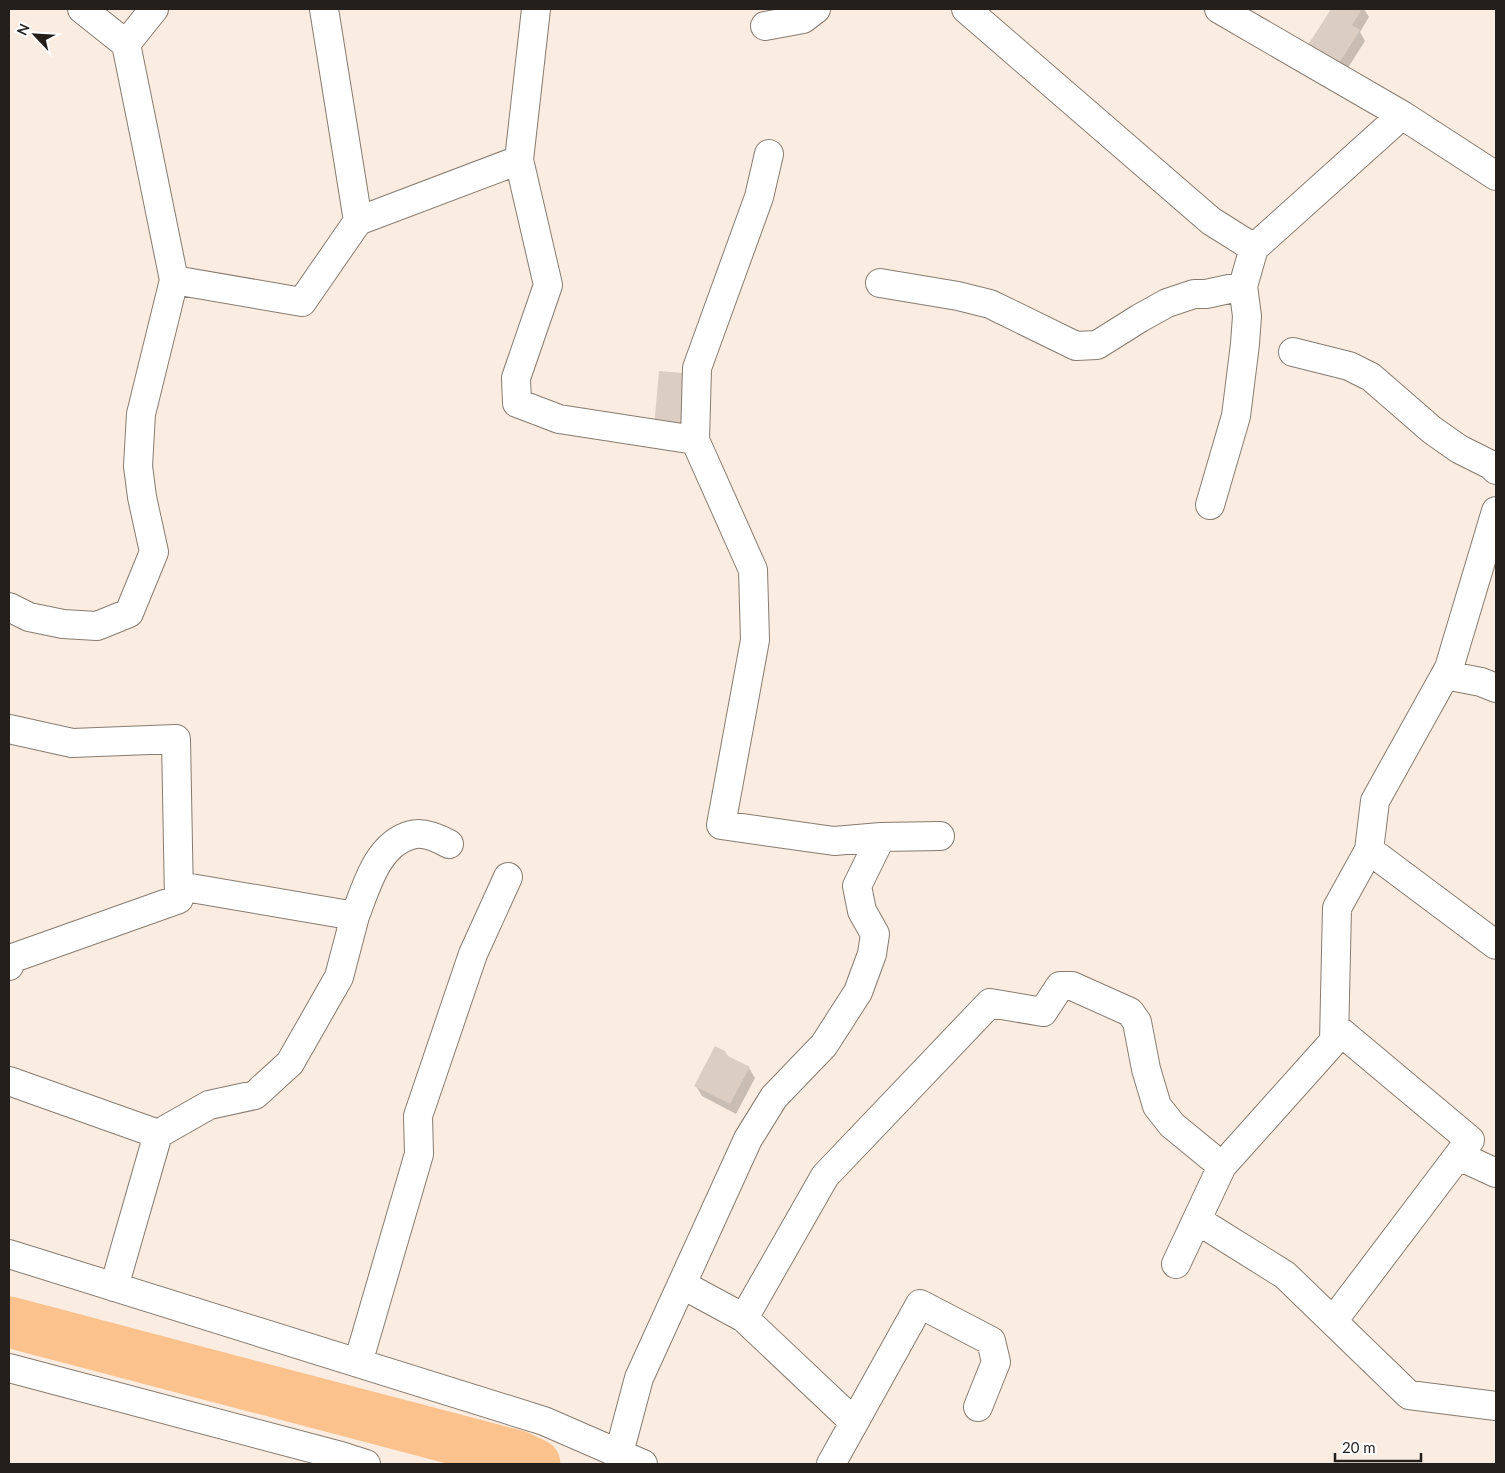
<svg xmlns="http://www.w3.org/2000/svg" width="1505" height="1473" font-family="Lato,sans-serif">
<rect width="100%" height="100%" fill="#faece0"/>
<!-- shadow -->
<path fill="#0003" d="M1333,9H1364L1369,17L1360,32L1365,41L1344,74L1309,45Z
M728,1057L749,1068L755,1078L736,1114L702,1096L696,1086Z"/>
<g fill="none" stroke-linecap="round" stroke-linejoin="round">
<!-- river -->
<path stroke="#fbc28e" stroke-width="51" d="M9,1322L518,1456L535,1464"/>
</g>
<!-- building -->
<path fill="#dbcdc2" d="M1331,9H1362L1352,25L1360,30L1338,65L1308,45Z
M659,371L694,374L689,430L654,427Z
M715,1046L725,1051L728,1056L750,1067L730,1104L694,1086Z"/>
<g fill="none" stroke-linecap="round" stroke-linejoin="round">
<defs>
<path id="minor" d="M966,9L1211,221L1254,248
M765,26L803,19L816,9
M126,44L154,9
M1402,115L1496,176
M519,160L548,285L516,378L517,403L559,419L695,440L697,368L759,197L769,154
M358,221L519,160L536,9
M174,280L302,302L358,221L324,9
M880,283L958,296L990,304L1076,346L1097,345L1140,318L1167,303L1194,294H1206L1243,286L1254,248L1402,115L1219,9
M1293,352L1349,366L1371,377L1432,430L1459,449L1491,465L1496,470
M695,440L753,570L755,640L721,825L834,841L881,837L940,836
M1210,505L1236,416L1245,344L1247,316L1243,286
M9,607L29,617L63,624L97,626L129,613L154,552L142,497L138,466L141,414L174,280L126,44L82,9
M1445,675L1481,682L1496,688
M9,729L72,743L176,739L179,899L13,958L9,966
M1369,850L1375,801L1449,668L1496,511
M355,916C366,888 377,844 411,835C423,831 438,838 449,844
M9,1081L158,1134L114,1287
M158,1134L209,1105L255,1095L290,1063L339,977L355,916L179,886
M1459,1156L1496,1173
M1197,1220L1285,1275L1409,1395L1496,1406
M9,1254L544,1421L643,1464
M1176,1264L1222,1166L1334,1041L1337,908L1369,850L1496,945
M683,1285L744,1318L854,1422
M744,1318L825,1176L990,1003L1043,1012L1060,986H1072L1130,1012L1137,1022L1146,1069L1157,1106L1172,1125L1222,1166
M1333,1321L1470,1140L1335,1027
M358,1363L419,1154L418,1116L473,954L508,877
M9,1368L341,1456L366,1464
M619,1453L639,1378L748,1139L774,1097L824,1045L858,992L872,954L875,934L862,911L857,886L881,837
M831,1464L920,1304L991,1341L996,1362L978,1407"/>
</defs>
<!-- minor casing -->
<use href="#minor" stroke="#877b70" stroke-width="30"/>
<!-- minor -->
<use href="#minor" stroke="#fff" stroke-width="28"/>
</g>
<!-- border -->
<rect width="1505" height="1473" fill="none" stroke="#241f1b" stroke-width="20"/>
<!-- north arrow -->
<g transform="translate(35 35) rotate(295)" stroke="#ffffff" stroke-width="4" paint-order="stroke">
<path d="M0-4L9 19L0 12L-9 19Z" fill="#241f1b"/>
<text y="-8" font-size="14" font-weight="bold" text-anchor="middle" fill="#241f1b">N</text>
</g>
<!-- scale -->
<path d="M1335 1453v8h86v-8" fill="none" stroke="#241f1b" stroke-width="2.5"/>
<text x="1342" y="1453" font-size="15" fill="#241f1b" stroke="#ffffff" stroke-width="4" paint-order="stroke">20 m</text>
</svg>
